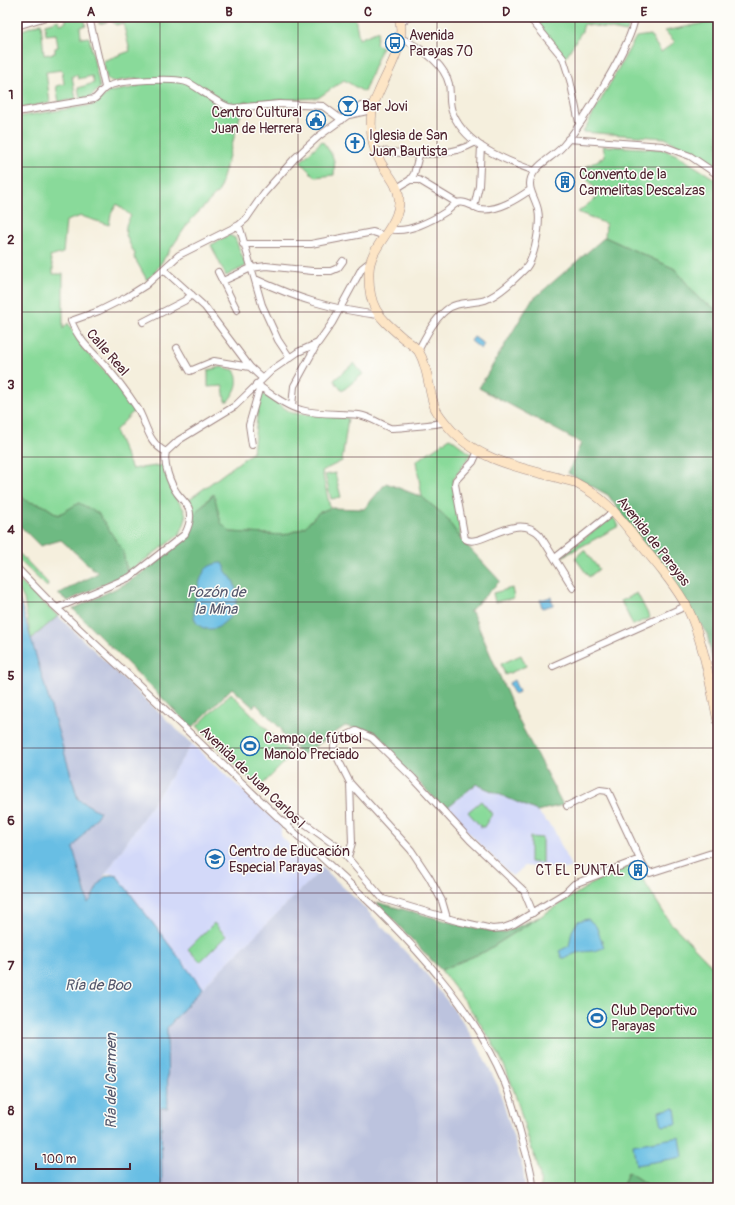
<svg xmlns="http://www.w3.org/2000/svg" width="735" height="1205" font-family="Pangolin,sans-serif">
<rect width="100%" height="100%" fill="#fdfcf7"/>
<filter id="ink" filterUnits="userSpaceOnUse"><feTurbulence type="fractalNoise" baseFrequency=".025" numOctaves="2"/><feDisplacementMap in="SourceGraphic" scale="8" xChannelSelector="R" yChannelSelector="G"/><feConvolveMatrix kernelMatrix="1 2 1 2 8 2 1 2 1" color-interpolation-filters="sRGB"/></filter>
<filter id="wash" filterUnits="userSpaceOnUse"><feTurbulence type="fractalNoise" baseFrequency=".012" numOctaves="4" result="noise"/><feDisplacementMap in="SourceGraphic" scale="16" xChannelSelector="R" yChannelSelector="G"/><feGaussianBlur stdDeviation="0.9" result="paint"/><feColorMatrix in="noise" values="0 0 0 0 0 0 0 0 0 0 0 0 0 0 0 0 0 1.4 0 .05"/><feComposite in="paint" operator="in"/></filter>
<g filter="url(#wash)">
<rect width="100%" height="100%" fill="#f5efdd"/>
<!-- built -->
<path fill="#d3d9f9" d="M192,744L281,826V836L294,849L303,848L323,868L202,988L117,876L110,873L105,875Z
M476,784L537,811L554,830L571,867L565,869L525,866L512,876L445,809Z"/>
<!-- industrial -->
<path fill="#bcc3de" d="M58,616L192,744L105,875L88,903L73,848L100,812L78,799L31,639Z
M323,868L361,904L428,976L461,1019L479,1048L498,1086L523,1169L525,1188H162L161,1108H168L167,1028L202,988Z"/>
<!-- green -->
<path fill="#89da9a" stroke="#6a7c62" d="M84,17L86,25L80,27L81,38L89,37L100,88L90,97L80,99L78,88L94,83L92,76L78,79L77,75L72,76L76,99L59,102L56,86L64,84L62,70L46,72L50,103L17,108V32L41,23L44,55L55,53V48L58,47L56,34L46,35L45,24L59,20L60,24L66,22V18Z
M98,17H355L359,39L378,31L376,44L382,47L364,92L344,80L318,98L244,102L219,191L189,222L155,272L147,280L134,257L135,254C128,240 120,230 131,216L117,204L111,214L109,225L81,216L66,221L63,253L50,257L53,267V274H63V329L68,323L83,349L119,386L134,411L115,431L132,469L164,465C166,474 168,484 173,493C184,512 192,511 179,535L127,573V567L79,503L59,515C53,512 47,507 42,505C27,501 24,503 17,488V117L93,105L109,92L138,87L137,78L112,82L107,79L103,61L130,51L123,23L116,25L111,21L99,24Z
M533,17H631L627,32L584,24L582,31L565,58Z
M709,17H718V167L665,138L583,132L636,37L650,35L661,52L675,42L665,31L710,22Z
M322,141C333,155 336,159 334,175L315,177L300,162Z
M603,146L662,149L677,155L718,181V310L700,300L675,269L605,237L606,224L578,212L600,195L581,170L605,156Z
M229,235L235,238L246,266L226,276L211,245Z
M354,363L363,374L342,391L334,380Z
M222,367L234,370C241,382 236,391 228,401H225L223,386L208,387V370Z
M260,392L292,413L348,418L342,461L322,471L330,508L318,513L306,526L300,529L284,535L230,532L221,523L213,494L194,514L187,501L253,452Z
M450,438L471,454L453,480L461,539L444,515L422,497L416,461Z
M335,473L341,497L331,499L325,475Z
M612,516L619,526L560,558Z
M584,550L599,569L589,577L575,558Z
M20,554L47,582L48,585L47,587L17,558V555Z
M17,579L58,616L31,639L24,599L17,586Z
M512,588L514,598L495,602L493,593Z
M637,593L650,618L633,625L621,601Z
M521,655L526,666L505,675L501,664Z
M231,693L292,755L259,788L197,726Z
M481,801L492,814L484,827H481L468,812Z
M530,837L542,838V863L530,862Z
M633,864L669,921L718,972V1188H705L704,1186L652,1188L628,1172L622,1188H540C542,1173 534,1156 529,1141C521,1114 514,1086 502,1061C486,1028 463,999 441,970L486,951L601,878Z
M214,923L226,936L200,962L188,949Z"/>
<!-- forest -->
<path fill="#6eba82" stroke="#5c6c56" d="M605,237L675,269L700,300L718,310V689L707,634L608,495L568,473L581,443L479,388L531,301Z
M386,483L422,497L444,515L461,539L500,581L469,612H472L519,721L563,805L537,811L476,784L445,809L368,731L345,726L302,755L281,733L282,730L256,704L253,707L232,688L192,728L73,609L127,583L155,564L189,535L193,525L194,514L214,494L221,523L230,532L284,535L301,529L306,526L318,513L330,508L364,509Z
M17,488C24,503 27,501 42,505C47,507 53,512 58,515L79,503L98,513L123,551L127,573L68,601L58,594L98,573L61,540L40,546L17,523Z
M376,902L465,926L503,933L539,917L486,951L441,970Z
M628,1172L652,1188H622Z"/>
<!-- water -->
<path fill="#67bee4" stroke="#586e88" d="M474,337L484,344L481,349L471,341Z
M222,563L225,566C225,573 228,573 232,579C236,584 237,596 236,603C235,612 229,619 221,625C217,629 213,629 207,629C202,628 197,625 195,620C191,611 199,578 205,570C209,565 216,563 222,563Z
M17,591L78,799L100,812L73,848L88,903C97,892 100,870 117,876L202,988L167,1028L168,1108H161L162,1188H17Z
M551,597L553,605L542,608L540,600Z
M514,680L519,692L514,694L509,683Z
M588,919L596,926L604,947C597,953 583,950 574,954C569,956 568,958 562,958L559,951L569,946L572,931L578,921Z
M675,1108L677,1124L662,1126L659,1111Z
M680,1137L683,1157L636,1165L633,1145Z"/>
</g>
<g filter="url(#ink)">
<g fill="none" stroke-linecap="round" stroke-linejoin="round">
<defs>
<path id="street" d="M89,17L105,87
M529,17L563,58L570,80L579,123
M401,23L408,17
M17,26L46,17
M401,38C419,47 444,63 449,84C451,94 448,104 453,114C467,146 504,160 535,171
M17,112L94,99C99,96 102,89 107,87C117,80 178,77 189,83C202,90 214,101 228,107L234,108L279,104L323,106L342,120
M349,115L367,111L372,108
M568,139L663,146L690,156L718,175
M376,151C410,153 445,160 476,142
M410,180L414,174L419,155
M397,188L410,180H419L457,203
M474,207L479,186L481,146
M239,225L262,305L278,340L290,358
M390,229C407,234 433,220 447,211C450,209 453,205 457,203C465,200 473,207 480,209C497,212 517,199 530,190
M243,244H311L373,232L385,236
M164,270L205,307L250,367L262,378
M218,272L237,310
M255,279C298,299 331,309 378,315
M223,281L251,268L266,266L312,271H331L338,268L343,261
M143,322L184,301L192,295
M177,348L190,371L214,361L250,367
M418,351C425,338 433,321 445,311C456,301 472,304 485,300C500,294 515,279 526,268C535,257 541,223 538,210C536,199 527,189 531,178C536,164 554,157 563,146C582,124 632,44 635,17
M256,384C270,393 285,406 301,410C319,415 340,413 359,415C371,417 380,424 390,428C393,429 440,424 445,422
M292,406L294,386L317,344
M252,445L249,425L260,386
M478,451L473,462L456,480L455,484L465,539C481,549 516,510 540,535L573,588
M166,452C148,443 147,425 138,409C127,392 114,375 100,360C87,347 78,338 71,321L99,311L127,297L146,285L179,255L239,225L246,219L264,193L295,158L319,136L355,110L361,106L373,105
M166,452L179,440L235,406L272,370L298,352L318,343L332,323L362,268L367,264H370
M555,558L614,511
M17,568L49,601C121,667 191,734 262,802C345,882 445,959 497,1065C508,1087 515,1111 521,1135C525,1152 533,1171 533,1188
M57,608L130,577L185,534C189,526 193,514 187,505C184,501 180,497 177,493C170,483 163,464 166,452
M553,666L686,606
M567,806L600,790L608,791L643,866L650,873L718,851
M285,824L294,819L300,820L339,848L383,899L457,921L492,929L503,928L514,924L565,893L574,884L640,859
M348,857L352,843L350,783
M447,918L442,901L429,877L411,850L350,783L334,751V745L339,739L356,731L372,738L413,778L470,840L524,891L533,913"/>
<path id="secondary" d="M399,17C407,44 388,69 378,94C376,99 372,105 372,111C370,128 372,148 381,163C388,175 398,184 399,198C401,227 369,245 369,272C368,308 378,316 403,338C408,342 416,347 419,352C429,369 428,390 435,408C438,414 442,419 447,425C477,463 529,469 574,482C605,498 617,514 638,541C655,562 674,583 687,607C704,642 710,684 718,721"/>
</defs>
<!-- street casing -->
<use href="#street" stroke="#a08784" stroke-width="8"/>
<!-- secondary casing -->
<use href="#secondary" stroke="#a08784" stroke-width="10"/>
<!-- street -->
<use href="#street" stroke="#fff" stroke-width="6"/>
<!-- secondary -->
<use href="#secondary" stroke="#fde5c5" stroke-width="9"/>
</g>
</g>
<!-- grid -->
<path fill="none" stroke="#4a1f2b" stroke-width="1" stroke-opacity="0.55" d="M160,17V1188M298,17V1188M437,17V1188M575,17V1188M17,167H718M17,312H718M17,457H718M17,602H718M17,748H718M17,893H718M17,1038H718"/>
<!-- icons -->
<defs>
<symbol id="bus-ring" viewBox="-11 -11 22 22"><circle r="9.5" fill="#fdfcf7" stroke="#1f6fb2" stroke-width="1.5"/><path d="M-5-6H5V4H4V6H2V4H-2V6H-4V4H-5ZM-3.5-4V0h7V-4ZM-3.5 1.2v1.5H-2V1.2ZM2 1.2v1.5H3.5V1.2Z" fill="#1f6fb2"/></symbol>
<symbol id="bar-ring" viewBox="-11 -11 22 22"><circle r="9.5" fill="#fdfcf7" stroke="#1f6fb2" stroke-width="1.5"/><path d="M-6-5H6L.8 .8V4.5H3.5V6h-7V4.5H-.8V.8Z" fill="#1f6fb2"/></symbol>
<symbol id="civic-ring" viewBox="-11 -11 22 22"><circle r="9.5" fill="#fdfcf7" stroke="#1f6fb2" stroke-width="1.5"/><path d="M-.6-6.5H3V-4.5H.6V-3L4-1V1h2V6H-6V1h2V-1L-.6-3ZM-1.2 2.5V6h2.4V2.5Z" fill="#1f6fb2"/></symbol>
<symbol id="church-ring" viewBox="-11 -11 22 22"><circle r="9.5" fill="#fdfcf7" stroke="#1f6fb2" stroke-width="1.5"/><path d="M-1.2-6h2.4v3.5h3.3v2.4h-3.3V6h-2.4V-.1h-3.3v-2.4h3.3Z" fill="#1f6fb2"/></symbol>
<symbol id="building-ring" viewBox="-11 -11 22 22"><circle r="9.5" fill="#fdfcf7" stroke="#1f6fb2" stroke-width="1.5"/><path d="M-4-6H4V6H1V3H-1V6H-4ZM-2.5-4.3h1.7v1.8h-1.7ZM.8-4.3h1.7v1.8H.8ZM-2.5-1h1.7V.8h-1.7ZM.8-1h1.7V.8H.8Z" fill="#1f6fb2"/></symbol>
<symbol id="stadium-ring" viewBox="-11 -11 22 22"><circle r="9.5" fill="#fdfcf7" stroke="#1f6fb2" stroke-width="1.5"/><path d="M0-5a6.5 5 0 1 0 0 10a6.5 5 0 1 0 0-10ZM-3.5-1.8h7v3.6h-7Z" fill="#1f6fb2"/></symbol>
<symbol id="school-ring" viewBox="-11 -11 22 22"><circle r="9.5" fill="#fdfcf7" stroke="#1f6fb2" stroke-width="1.5"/><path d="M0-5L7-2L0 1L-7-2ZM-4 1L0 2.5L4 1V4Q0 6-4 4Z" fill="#1f6fb2"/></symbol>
</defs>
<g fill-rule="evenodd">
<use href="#bus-ring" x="384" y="32" width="22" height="22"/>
<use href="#bar-ring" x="337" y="95" width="22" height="22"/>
<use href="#civic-ring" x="305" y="109" width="22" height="22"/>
<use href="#church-ring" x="344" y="132" width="22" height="22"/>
<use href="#building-ring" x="554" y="171" width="22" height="22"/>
<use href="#stadium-ring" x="239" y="735" width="22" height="22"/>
<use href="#school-ring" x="204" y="848" width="22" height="22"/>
<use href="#building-ring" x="627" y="859" width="22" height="22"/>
<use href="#stadium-ring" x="586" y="1007" width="22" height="22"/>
</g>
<g text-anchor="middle" stroke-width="3" stroke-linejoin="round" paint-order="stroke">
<!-- poi labels -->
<g font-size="14" fill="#4a1f2b" stroke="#fdfcf7" text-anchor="start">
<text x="409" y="40">Avenida<tspan x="409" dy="16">Parayas 70</tspan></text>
<text x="362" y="111">Bar Jovi</text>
<text x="302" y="117" text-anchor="end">Centro Cultural<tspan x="302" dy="16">Juan de Herrera</tspan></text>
<text x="369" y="140">Iglesia de San<tspan x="369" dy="16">Juan Bautista</tspan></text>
<text x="579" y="179">Convento de la<tspan x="579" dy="16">Carmelitas Descalzas</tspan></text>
<text x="264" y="743">Campo de fútbol<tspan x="264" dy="16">Manolo Preciado</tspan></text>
<text x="229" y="856">Centro de Educación<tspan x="229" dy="16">Especial Parayas</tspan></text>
<text x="624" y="875" text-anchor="end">CT EL PUNTAL</text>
<text x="611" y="1015">Club Deportivo<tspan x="611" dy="16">Parayas</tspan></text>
</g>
<!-- street labels -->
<g font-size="14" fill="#4a1f2b" stroke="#fdfcf7">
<text transform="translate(108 352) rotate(49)" y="5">Calle Real</text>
<text transform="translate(654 541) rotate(52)" y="5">Avenida de Parayas</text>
<text transform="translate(253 777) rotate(44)" y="5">Avenida de Juan Carlos I</text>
</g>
<!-- water labels -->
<g font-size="15" font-style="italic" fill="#54576c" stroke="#fdfcf7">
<text x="216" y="597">Pozón de<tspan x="216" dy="17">la Mina</tspan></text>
<text x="98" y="990">Ría de Boo</text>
<text transform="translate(111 1081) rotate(-90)" y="5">Ría del Carmen</text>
</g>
</g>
<!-- margin -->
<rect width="735" height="1205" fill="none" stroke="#fdfcf7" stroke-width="44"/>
<!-- scale -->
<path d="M36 1163v6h94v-6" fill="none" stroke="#4a1f2b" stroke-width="2"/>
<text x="42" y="1163" font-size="12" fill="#4a1f2b" stroke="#fdfcf7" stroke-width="3" paint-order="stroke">100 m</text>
<rect x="22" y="22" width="691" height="1161" fill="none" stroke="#4a1f2b" stroke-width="1.5"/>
<g font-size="13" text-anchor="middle" font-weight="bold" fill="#4a1f2b">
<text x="91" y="16">A</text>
<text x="229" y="16">B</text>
<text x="368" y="16">C</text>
<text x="506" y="16">D</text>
<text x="644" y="16">E</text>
<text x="11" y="99">1</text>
<text x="11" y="244">2</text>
<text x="11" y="389">3</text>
<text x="11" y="534">4</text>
<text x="11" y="680">5</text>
<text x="11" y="825">6</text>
<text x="11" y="970">7</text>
<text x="11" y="1115">8</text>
</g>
</svg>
